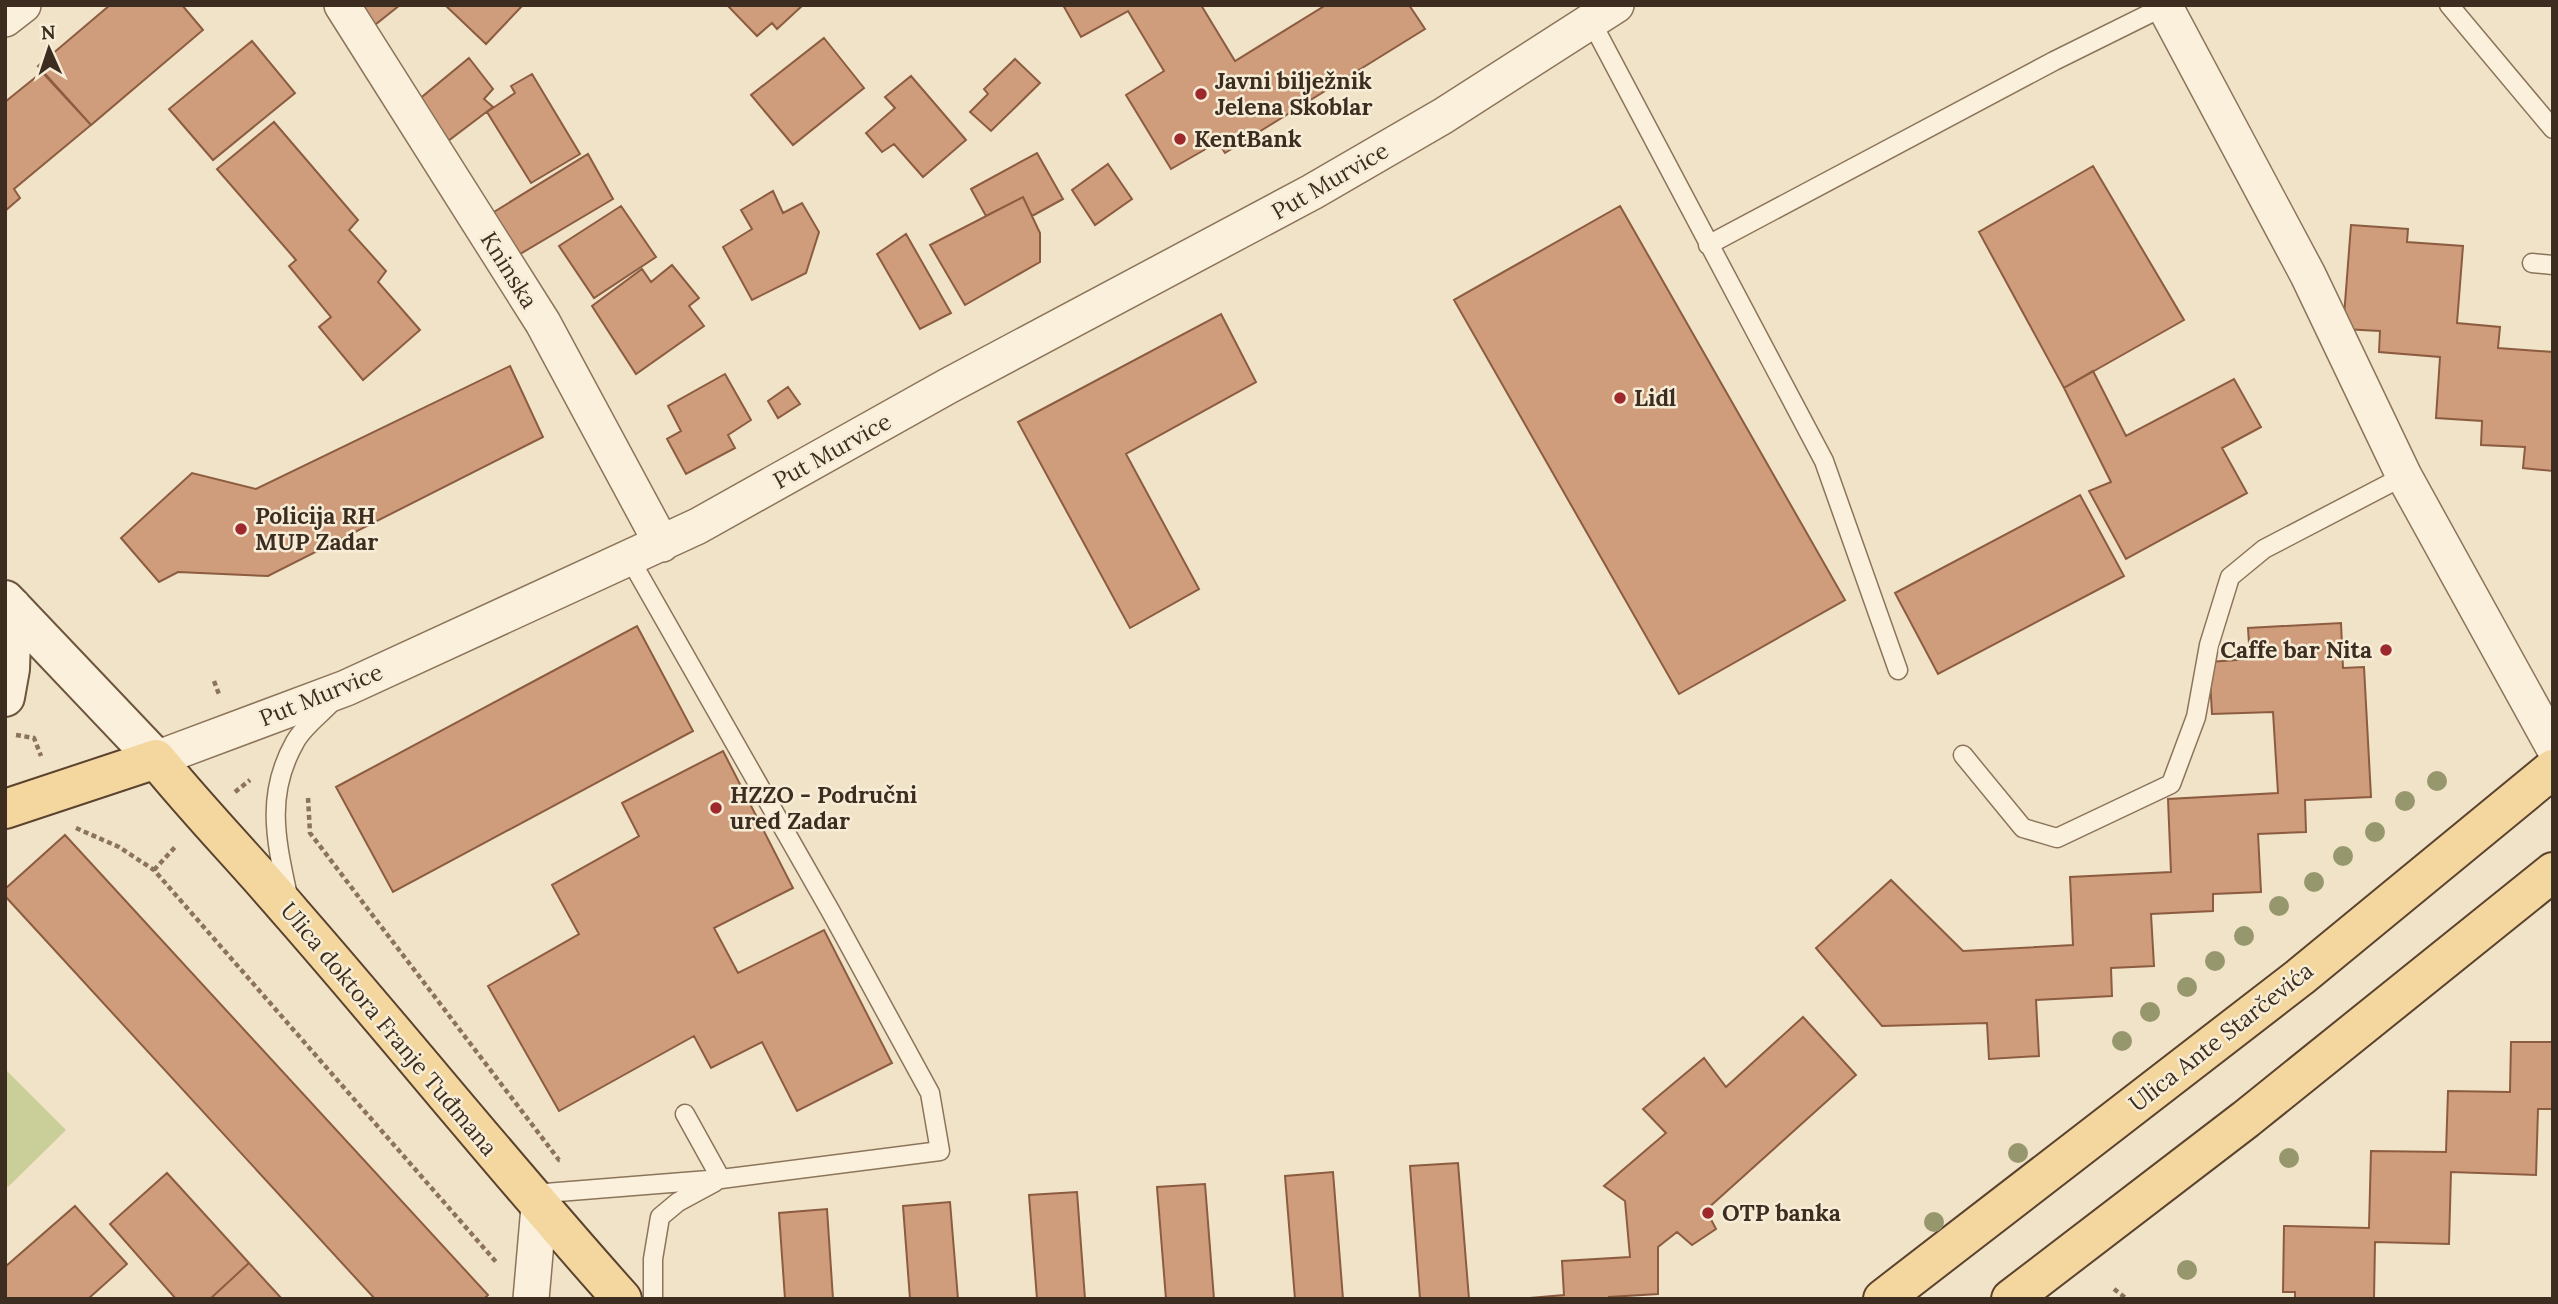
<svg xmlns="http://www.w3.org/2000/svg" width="2558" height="1304" font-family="Lora,serif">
<rect width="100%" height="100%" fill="#f0e3c7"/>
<!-- green -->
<path fill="#cacf9a" d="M5,1069L66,1130L8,1187L5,1184Z"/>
<!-- building -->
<path fill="#cf9c7c" stroke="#8c5c40" stroke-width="2" d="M110,5H182L203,30L91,125L38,66Z
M365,5H400L371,28L358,13Z
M445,5H523L486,44Z
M727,5H803L777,29L772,23L757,36Z
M1063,5H1201L1235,61L1326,5H1409L1425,29L1225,153L1218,142L1171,169L1126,95L1164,71L1128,11L1081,37Z
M824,38L864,88L793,145L751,95Z
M252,41L295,93L213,160L169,109Z
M469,58L493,89L484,99L493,107L448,141L417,101Z
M1015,59L1040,83L991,131L970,112L988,94L984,89Z
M42,72L91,125L14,189L20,198L5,211V102Z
M532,74L580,154L531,183L487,112L515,93L511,86Z
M911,76L966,140L923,177L894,144L882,152L866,133L895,108L885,97Z
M274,122L358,220L349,230L386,271L378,282L420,330L363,380L319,327L331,317L289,266L296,260L217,169Z
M1037,153L1063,199L1032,216L1023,197L986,216L971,189Z
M588,154L613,199L515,257L489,215Z
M1108,164L1132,199L1095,225L1072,190Z
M2093,166L2184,320L2064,388L1979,232Z
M773,191L783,213L802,203L819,232L806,273L752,300L723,247L752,229L741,210Z
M1023,197L1040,233V262L965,305L930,245Z
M621,206L656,257L594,298L559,246Z
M1620,206L1845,600L1679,694L1454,300Z
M2351,225L2408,229L2407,242L2463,246L2457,323L2500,327L2498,348L2553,352V471L2523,468L2525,447L2481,445L2482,421L2436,418L2440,357L2379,352L2380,331L2343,329Z
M906,234L951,313L920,329L877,254Z
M672,265L699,298L689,306L704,326L636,374L592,306L642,269L651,282Z
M1221,314L1256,382L1126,454L1199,589L1130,628L1018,422Z
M510,366L543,437L268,576L178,572L159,582L121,538L192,473L256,489Z
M2093,371L2126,436L2234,379L2261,427L2222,448L2247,493L2126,559L2089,491L2111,482L2064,388Z
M725,374L751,420L728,435L735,448L686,474L667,439L681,431L668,406Z
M788,387L800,404L778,418L768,401Z
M2080,495L2124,576L1938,674L1895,593Z
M2341,623L2343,668L2364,667L2371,797L2305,800L2306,832L2258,834L2261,892L2213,894V911L2151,914L2154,966L2111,968L2112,996L2036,1000L2039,1056L1989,1059L1987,1023L1882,1026L1816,948L1891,880L1963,951L2073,945L2070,877L2171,872L2168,799L2278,793L2273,712L2212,714L2209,662L2250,659L2248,628Z
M637,626L693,731L393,892L336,787Z
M723,751L793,888L714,928L738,973L824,930L892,1063L797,1111L762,1042L711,1068L694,1036L559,1111L488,986L579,934L552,885L639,836L622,803Z
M65,835L488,1295L484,1299H375L5,896V889Z
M1803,1017L1856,1075L1706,1210L1716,1229L1692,1245L1677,1232L1658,1247V1294L1609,1297V1299H1518L1564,1295L1562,1261L1630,1257L1625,1201L1604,1186L1666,1133L1643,1109L1704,1058L1726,1087Z
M2511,1042H2553V1109H2538L2536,1175L2451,1172L2449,1244L2375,1242L2374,1299H2295V1292H2283L2284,1226L2369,1228L2371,1151L2446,1152L2448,1091L2510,1092Z
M1458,1163L1469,1299H1420L1410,1166Z
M1333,1172L1343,1299H1295L1285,1176Z
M167,1173L249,1263L210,1299H176L110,1224Z
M1205,1184L1214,1299H1166L1157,1187Z
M1077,1192L1085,1299H1037L1029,1195Z
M950,1202L958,1299H910L903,1206Z
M75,1206L127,1264L88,1299H5V1267Z
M827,1209L833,1299H785L779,1213Z
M249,1263L282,1299H210Z"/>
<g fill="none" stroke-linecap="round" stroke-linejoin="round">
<defs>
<path id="service" d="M2449,5L2553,129
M1591,21L1824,461L1898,670
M1708,245L2054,61L2165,6
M2532,263L2553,265
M1963,755L2023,828L2057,838L2171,784L2196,717L2209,645L2230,577L2264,549L2404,476
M288,896C276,840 265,795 295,742C303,727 321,714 332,702
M685,1114L721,1179
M533,1194L721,1179L940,1151L930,1093L831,912L630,559
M653,1299V1259L660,1217L678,1202L715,1182"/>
<path id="minor" d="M342,5L543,323L662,544
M2164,5L2308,275L2404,476L2553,746
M5,19L23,5
M156,759L346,688L698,526L948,386L1312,192L1443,116L1616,5
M531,1299L539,1207"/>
<path id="secondary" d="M5,600L156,759
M5,697L10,669L12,607"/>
<path id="primary" d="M5,809L156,759C200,813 248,862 293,915C404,1042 509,1173 622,1299
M1883,1299L2300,977L2553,769
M2011,1299L2246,1119L2553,872"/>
</defs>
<!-- service casing -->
<use href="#service" stroke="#8c745b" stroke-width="21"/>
<!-- minor casing -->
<use href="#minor" stroke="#8c745b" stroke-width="38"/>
<!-- secondary casing -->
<use href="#secondary" stroke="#6e553e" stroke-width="42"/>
<!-- primary casing -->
<use href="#primary" stroke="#5a422f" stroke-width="42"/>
<!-- path -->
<path stroke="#8c745b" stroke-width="4.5" stroke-dasharray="5 3.5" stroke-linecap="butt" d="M214,681L220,697
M16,735L34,738L41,756
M235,792L250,780
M308,798L310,833L559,1160L563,1161
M76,828L119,847L154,870L497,1263
M154,870L177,845
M2114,1289L2127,1299"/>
<!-- service -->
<use href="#service" stroke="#faf0db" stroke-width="18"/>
<!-- minor -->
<use href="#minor" stroke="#faf0db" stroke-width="35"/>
<!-- secondary -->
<use href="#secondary" stroke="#faf0db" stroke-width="38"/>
<!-- primary -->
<use href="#primary" stroke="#f3d79f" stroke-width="38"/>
</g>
<!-- trees -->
<g fill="#97976e">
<circle cx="2437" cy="781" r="10"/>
<circle cx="2405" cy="801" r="10"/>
<circle cx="2375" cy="832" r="10"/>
<circle cx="2343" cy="856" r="10"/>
<circle cx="2314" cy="882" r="10"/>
<circle cx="2279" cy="906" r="10"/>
<circle cx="2244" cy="936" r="10"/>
<circle cx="2215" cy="961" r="10"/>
<circle cx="2187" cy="987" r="10"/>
<circle cx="2150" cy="1012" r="10"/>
<circle cx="2122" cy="1041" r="10"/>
<circle cx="2018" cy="1153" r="10"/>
<circle cx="2289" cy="1158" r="10"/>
<circle cx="1934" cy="1222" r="10"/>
<circle cx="2187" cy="1270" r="10"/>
</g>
<!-- markers -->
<g fill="#9d292d" stroke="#f7edd7" stroke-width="2.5">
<circle cx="1201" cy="94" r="7"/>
<circle cx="1180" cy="139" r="7"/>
<circle cx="1620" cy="398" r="7"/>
<circle cx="241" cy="529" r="7"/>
<circle cx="2386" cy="650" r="7"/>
<circle cx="716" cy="808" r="7"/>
<circle cx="1708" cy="1213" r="7"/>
</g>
<g text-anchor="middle" stroke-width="5" stroke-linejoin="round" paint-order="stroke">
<!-- poi labels -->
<g font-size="23" font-weight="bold" fill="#3c2d20" stroke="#f7edd7" text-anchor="start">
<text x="1215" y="89">Javni bilježnik<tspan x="1215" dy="26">Jelena Skoblar</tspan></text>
<text x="1194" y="147">KentBank</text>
<text x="1634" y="406">Lidl</text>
<text x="255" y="524">Policija RH<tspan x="255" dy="26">MUP Zadar</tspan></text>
<text x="2372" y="658" text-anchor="end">Caffe bar Nita</text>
<text x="730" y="803">HZZO - Područni<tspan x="730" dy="26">ured Zadar</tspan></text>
<text x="1722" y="1221">OTP banka</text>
</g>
<!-- street labels -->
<g font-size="23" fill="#3c2d20" stroke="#f7edd7">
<text transform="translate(1330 181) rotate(-30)" y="8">Put Murvice</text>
<text transform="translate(509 270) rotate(58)" y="8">Kninska</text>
<text transform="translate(832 451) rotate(-29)" y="8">Put Murvice</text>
<text transform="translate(321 695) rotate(-22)" y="8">Put Murvice</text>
<text transform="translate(389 1029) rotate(50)" y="8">Ulica doktora Franje Tuđmana</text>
<text transform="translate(2221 1037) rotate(-38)" y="8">Ulica Ante Starčevića</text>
</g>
</g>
<!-- border -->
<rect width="2558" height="1304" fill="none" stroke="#3c2d20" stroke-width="14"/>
<!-- north arrow -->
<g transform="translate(49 49) rotate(357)" stroke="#f7edd7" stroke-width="5" paint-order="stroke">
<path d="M0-5L12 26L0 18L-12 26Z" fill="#3c2d20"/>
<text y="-10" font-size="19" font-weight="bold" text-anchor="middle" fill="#3c2d20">N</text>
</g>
</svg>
